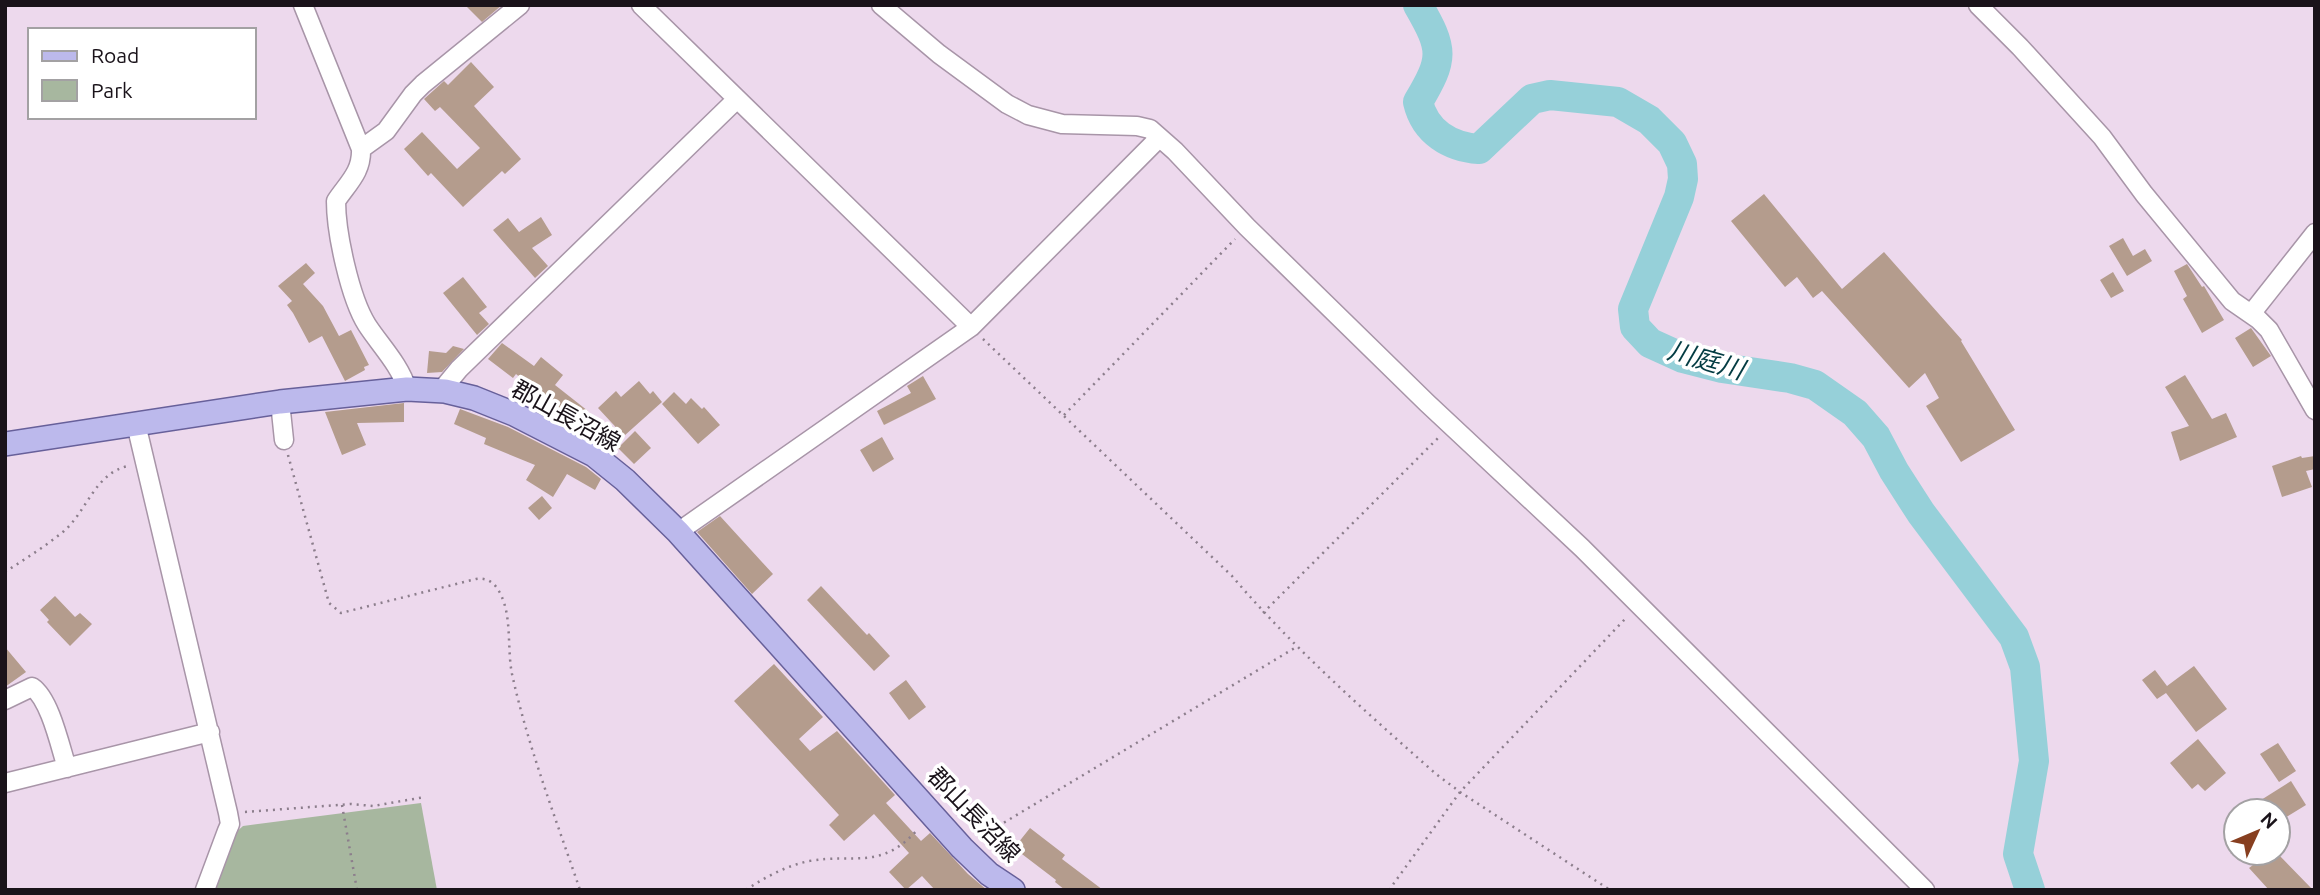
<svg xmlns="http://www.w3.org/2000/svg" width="2320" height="895" font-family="Ubuntu,'Noto Sans JP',sans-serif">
<rect width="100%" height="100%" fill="#edd9ed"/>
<!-- green -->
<path fill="#a7b79f" d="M421,803L437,890H213L234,834L243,826Z"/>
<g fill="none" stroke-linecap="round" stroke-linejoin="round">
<!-- river -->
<path stroke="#96d0d9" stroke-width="30" d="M1418,5C1444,50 1444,58 1418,102C1425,132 1450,147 1479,149L1532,99L1550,95L1618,102L1649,120L1672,143L1682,164L1683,179L1679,197L1633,309L1635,327L1650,343L1683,358L1722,368L1790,378L1815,385L1855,413L1876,437L1894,471L1921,513L2014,637L2025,667L2034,761L2018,854L2030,890"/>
</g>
<!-- building -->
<path fill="#b49c8d" d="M465,5H502L482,22Z
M471,62L494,87L474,106L521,159L505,174L502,171L463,207L431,173L428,176L404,149L422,132L457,169L480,148L440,107L435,111L424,99L444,81L448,85Z
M1764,194L1842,289L1884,252L1962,340L1961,341L2015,430L1961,462L1926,406L1939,398L1925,373L1909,388L1822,291L1813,298L1797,277L1785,287L1731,221Z
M541,217L552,235L532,248L548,266L535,278L493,230L508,218L519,232Z
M2123,238L2133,256L2145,249L2152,261L2127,276L2109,246Z
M306,263L315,273L303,284L323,306L339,336L351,330L369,365L364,367L365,370L345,381L322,336L309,343L293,313L287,305L292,301L278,286Z
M2187,264L2202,287L2204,286L2224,320L2202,333L2183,299L2187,296L2174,271Z
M2113,272L2124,291L2111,298L2100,280Z
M463,277L487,307L479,313L489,324L477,335L443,293Z
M2251,328L2271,356L2253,367L2235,338Z
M502,343L534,366L541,357L563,375L555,385L588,411L577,426L516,374L513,378L488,359Z
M453,346L464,349L442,372L427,373L429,351L446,353Z
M2185,375L2212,419L2226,413L2237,437L2180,461L2171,432L2189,426L2165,387Z
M923,376L936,399L884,425L877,411L911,393L907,386Z
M639,381L650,394L653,391L662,402L624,436L598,408L616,391L621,397Z
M674,392L686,404L691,398L702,409L704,407L720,425L698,444L662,404Z
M404,403V422L357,423L366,445L342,455L325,412Z
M460,409L508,427L586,467L601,479L595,490L567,474L553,497L526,480L535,465L484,444L486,438L454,424Z
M635,431L651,448L634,464L618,448Z
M882,437L894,459L873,472L860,450Z
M2301,456L2302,458L2315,456V469L2306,471L2312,487L2282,497L2272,466Z
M542,496L552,508L539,520L528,508Z
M720,516L773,574L752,594L697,532Z
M821,586L867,635L869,633L890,656L874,671L807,600Z
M55,596L75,617L80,613L92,624L70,646L47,622L49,620L40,610Z
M5,647L26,672L5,687Z
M774,664L823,717L799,739L810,751L837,731L895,795L886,803L921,841L930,833L968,874L987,890H935L922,876L906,890L889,872L909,853L874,814L844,841L829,825L839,815L734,701Z
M2194,666L2227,709L2196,732L2166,693L2157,699L2142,680L2155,670L2167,686Z
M906,680L926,707L909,720L889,693Z
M2198,739L2226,773L2205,791L2198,784L2192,789L2170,763Z
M2278,743L2296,771L2279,782L2260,754Z
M2291,781L2306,805L2278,822V811H2268L2261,800Z
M1030,828L1065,855L1062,859L1103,890H1065L1055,882L1056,880L1014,848Z
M2230,853H2277L2313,890H2269L2249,868L2253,865Z"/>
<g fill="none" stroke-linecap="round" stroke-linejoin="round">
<defs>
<path id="minor" d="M303,5L361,149C362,172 348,183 336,201C336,233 350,298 367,325C380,345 400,365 407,389
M641,5L971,327
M881,5L939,54L1007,104L1028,115L1062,124L1137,126L1150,129L1175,151L1247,227L1427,403L1582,548L1925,890
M1978,5L2020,47L2102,137L2144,194L2232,301L2258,319L2269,330L2315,410
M361,149L386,131L413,94L423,84L520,5
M2251,314L2315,233
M445,391V386L459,369L737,99
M280,402L284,440
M136,424L228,813L230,824L227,831L205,890
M678,532L971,327L1159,138
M5,700L32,687C50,699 60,746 67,768
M5,783L210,732"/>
<path id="major" d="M5,444L280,402L407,389L445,391L474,398L514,414L594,455L625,480L678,532L962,848L989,874L1013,890"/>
</defs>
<!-- minor casing -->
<use href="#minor" stroke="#a895a8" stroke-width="21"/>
<!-- major casing -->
<use href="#major" stroke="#67609a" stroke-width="26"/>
<!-- path -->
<path stroke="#8c7e8c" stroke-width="2.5" stroke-dasharray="2 5" stroke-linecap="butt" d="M983,339L1232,576C1293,648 1365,711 1436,774L1460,792L1610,890
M1064,415L1235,239
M288,455L329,603L341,613L476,579C488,577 496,584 501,595C512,618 507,649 512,674C528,747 556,819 580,890
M5,572C25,559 46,546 64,531C87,511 95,473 128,466
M1263,613L1439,437
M342,805L357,890
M245,812L351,804L373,806L425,797
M980,837L1298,646
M746,890C765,877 786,866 809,861C855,853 881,871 918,829
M1389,890L1460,792L1626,618"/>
<!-- minor -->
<use href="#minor" stroke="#fff" stroke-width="18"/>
<!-- major -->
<use href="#major" stroke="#bcb9ec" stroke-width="23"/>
</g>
<g text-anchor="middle" stroke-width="7" stroke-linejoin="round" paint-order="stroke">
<!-- street labels -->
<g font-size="24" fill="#1a131a" stroke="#fff">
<text transform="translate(566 416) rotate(29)" y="8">郡山長沼線</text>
<text transform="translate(974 815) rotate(46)" y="8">郡山長沼線</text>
</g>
<!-- water labels -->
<g font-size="26" font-style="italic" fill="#043c43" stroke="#fff">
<text transform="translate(1706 360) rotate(16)" y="9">川庭川</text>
</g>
</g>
<!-- border -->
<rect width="2320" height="895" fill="none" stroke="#1a131a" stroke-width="14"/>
<!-- legend -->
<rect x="28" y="28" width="228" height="91" fill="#ffffff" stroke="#a3a1a3" stroke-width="2"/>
<rect x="42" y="51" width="35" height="10" fill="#bcb9ec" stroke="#a3a1a3" stroke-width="2"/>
<text x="91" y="63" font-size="21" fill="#1a131a">Road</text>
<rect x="42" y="80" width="35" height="21" fill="#a7b79f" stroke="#a3a1a3" stroke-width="2"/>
<text x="91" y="98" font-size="21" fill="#1a131a">Park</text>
<!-- north arrow -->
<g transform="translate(2257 832) rotate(46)"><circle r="33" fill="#ffffff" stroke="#a3a1a3" stroke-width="2"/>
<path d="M0-5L12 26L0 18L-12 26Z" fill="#873f20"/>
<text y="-10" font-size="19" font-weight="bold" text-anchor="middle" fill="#1a131a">N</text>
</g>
</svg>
